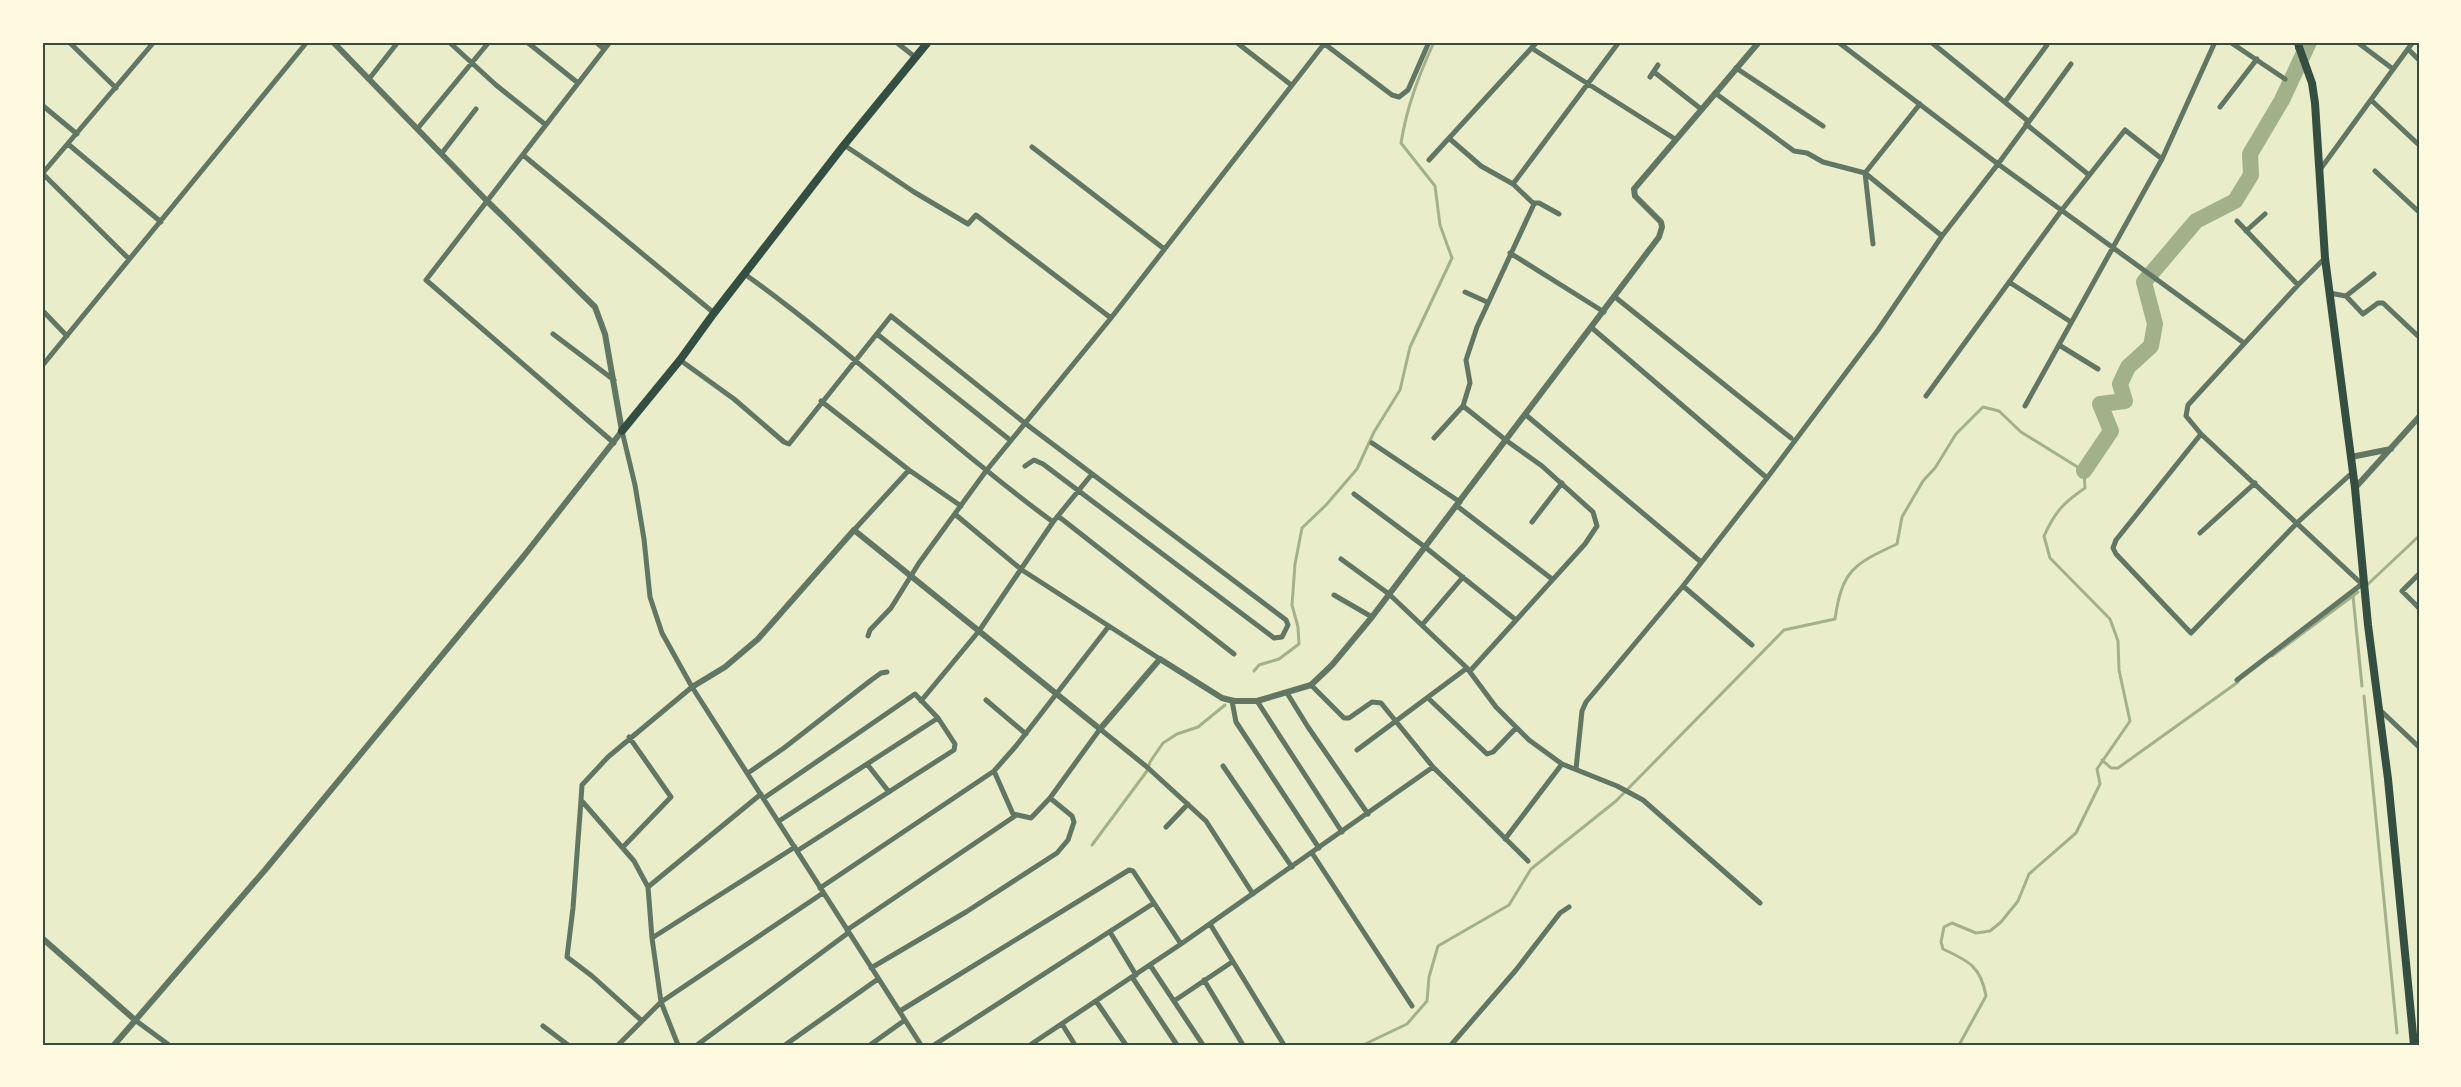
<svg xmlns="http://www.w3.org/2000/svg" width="2461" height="1087" font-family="'DM Sans',sans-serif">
<rect width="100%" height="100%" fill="#e9edc9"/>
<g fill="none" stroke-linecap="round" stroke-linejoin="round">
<!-- stream -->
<path stroke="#a3b18a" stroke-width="3" d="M2367,585L2419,536
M2353,596L2362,686
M2272,656L2358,592
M1254,671L1259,665L1279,659L1299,644L1298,627L1292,605L1295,564L1302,528L1326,505L1357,469L1374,432L1400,390L1410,347L1452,258L1440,225L1435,186L1401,143C1407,106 1419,75 1434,42
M2364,696L2397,1033
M2102,760L2111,768H2118L2238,682
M1092,845L1147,771L1150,762L1163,743L1177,734L1198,727L1225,705
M1363,1045L1407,1024L1427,1001L1429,977L1438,946L1509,905L1531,869L1616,801L1784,630L1835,619C1842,570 1854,564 1897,544L1902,517L1923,481L1935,468L1956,434L1983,407L1999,411L2021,432L2084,471L2085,488C2063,503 2055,512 2044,536L2050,558L2110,619L2118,641L2119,670L2130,721L2097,769L2100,784L2076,833L2029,874L2018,901L2001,922L1990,931L1976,933L1952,923L1944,927L1941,942L1943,949C1969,961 1981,967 1986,996L1959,1045"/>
<!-- river -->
<path stroke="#a3b18a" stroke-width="16" d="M2084,471L2111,431L2100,404L2125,401L2120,384L2128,367L2151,346L2155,324L2144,282L2196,221L2235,201L2251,175L2250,154L2282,100L2309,42"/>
<!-- minor -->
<path stroke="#617663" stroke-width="5" d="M69,42L116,88
M449,42L496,85L546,125
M527,42L578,83
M596,42L604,49
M610,42L426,280L614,443
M896,42L915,57
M1236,42L1290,84
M1322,42L1392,95L1399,97L1408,90L1429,42
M1838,42L1998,164L2244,343
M1931,42L2028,121
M2230,42L2285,79
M2357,42L2393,69
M1533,49L1675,139
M2408,49L2419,60
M1736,68L1823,126
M1654,72L1701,109
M1650,77L1658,65
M369,79L398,42
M1715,93L1794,151L1807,153L1823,162L1865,173L1942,236
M2371,100L2419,145
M2005,102L2047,45
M42,105L77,134
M2220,107L2257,59
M2026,124L2089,175
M418,128L489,42
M1450,139L1481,166L1513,184
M68,144L161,222
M844,145L914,192L968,224L976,215L1111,318
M1032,147L1163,248
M442,153L476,109
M523,155L714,313
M1429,160L1537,42
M2319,171L2413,42
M2375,171L2419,212
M1865,173L1920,104
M1865,173L1873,244
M42,174L154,42
M43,174L129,259
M1534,203H1539L1559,214
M2237,221L2298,285
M2246,231L2265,214
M1510,253L1604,312
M2325,258L2298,285L2188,405L2186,416L2201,434L2364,586
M746,275C852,351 947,444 1053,522
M2009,282L2071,322
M1465,292L1487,302
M2329,293L2346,296L2363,314L2378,303H2383L2419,337
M2346,296L2374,274
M1615,297L1791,438
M42,310L67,336
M1592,328L1767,478
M553,334L614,380
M877,334L1010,440
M2059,345L2098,369
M680,360L734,399L784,442L789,444L891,316L1026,424L1286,620L1288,625L1282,637L1274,638L1043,464L1034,460L1025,466
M42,366L307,42
M1926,396L2061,211L2125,130L2162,159
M821,401L909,470L961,506
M1463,406L1470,383L1466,360L1477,327L1534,204L1513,184L1619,42
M2025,406L2162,159L2215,42
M1526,415L1701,562
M622,431L635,485L644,539L650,597L662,633L692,687L921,1045
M2201,434L2116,540L2113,548L2116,554L2191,633L2298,522L2353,472
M1434,438L1463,406L1507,441L1542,466L1593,512L1597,526L1585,544L1470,671
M1372,443L1460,502
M1354,494L1425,547L1516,620
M1457,506L1552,579
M956,515L1022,570L1160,659
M1058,516L1234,654
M1532,522L1562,483
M854,530L909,470
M2200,533L2255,483
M1341,559L1389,594L1467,668L1496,707L1529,740L1562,764L1617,786L1643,800L1760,903
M2419,574L2402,591L2419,608
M1683,586L1752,645
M1334,595L1372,617
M1422,625L1463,577
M868,636L870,630L891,608L919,563L986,471L1111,318L1324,44
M2237,680L2362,584
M1311,685L1344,718H1349L1372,702L1381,703L1433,767L1528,861
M1287,693L1308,727L1368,814
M1428,698L1487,754L1493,752L1516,728
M986,700L1026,734
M921,701L979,631L1053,522L1092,474
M1232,701L1236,722L1319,848
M1257,701L1342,832
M2379,709L2419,747
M1357,750L1467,668
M867,764L889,792
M1223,766L1292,867
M1576,769L1582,711L1586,702L1683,586L1767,478L1878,330L1942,236L1998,164L2071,64
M994,771L1013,814L1031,818L1050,798L1100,729L1147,767L1206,821L1253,894
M748,773L784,748L870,681L881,673L887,672
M764,798L915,694L938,718L955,744L954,750L797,851
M581,800L573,908L567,957L592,976L642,1021
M779,821L938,718
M1166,827L1188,804
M1505,839L1562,764
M623,847L671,797L629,737
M1312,853L1412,1006
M648,887L761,794
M820,888L994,771L1016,746L1109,626
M1210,924L1284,1045
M847,930L1015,816
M1110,932L1136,975
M652,938L795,847
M1150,965L1203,1045
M871,968L966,912L1057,853L1068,840L1074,822L1072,816L1050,798
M1132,977L1177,1045
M1204,980L1243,1045
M1096,1001L1126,1045
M1174,1001L1232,962
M900,1011L1129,870L1133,871L1181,944
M135,1020L169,1045
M1062,1024L1075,1045
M543,1026L568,1045
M618,1045L661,1002L823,893
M678,1045L661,1002L652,938L648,887L634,861L581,800L582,785L608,757L692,687
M697,1045L848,933
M785,1045L878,979
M870,1045L905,1020
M934,1045L1154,903
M1030,1045L1181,944L1433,767
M1451,1045L1516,970L1560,913L1569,907"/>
<!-- tertiary -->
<path stroke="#617663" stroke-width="6" d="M2351,457L2391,449
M2355,488L2419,417
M692,687L725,667L758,639L854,530L1100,729L1160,659L1222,698L1234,701H1257L1311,685L1332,665L1372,617L1659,237L1662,227L1661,222L1635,196L1634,189L1759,42
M42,938L135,1020
M114,1045L265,870L523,557L622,431L605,334L595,307L487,201L333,42"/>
<!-- secondary -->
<path stroke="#344e41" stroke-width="8" d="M2299,47L2312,83L2315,103L2325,258L2355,488L2368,625L2388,779L2414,1045
M622,431L680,360L714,313L844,145L928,42"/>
<!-- primary -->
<path stroke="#344e41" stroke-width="8" d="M2298,42L2299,47"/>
</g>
<!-- border -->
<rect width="2461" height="1087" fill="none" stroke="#fefae0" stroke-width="87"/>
<rect x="44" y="44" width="2374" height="1000" fill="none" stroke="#344e41" stroke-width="2"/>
</svg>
